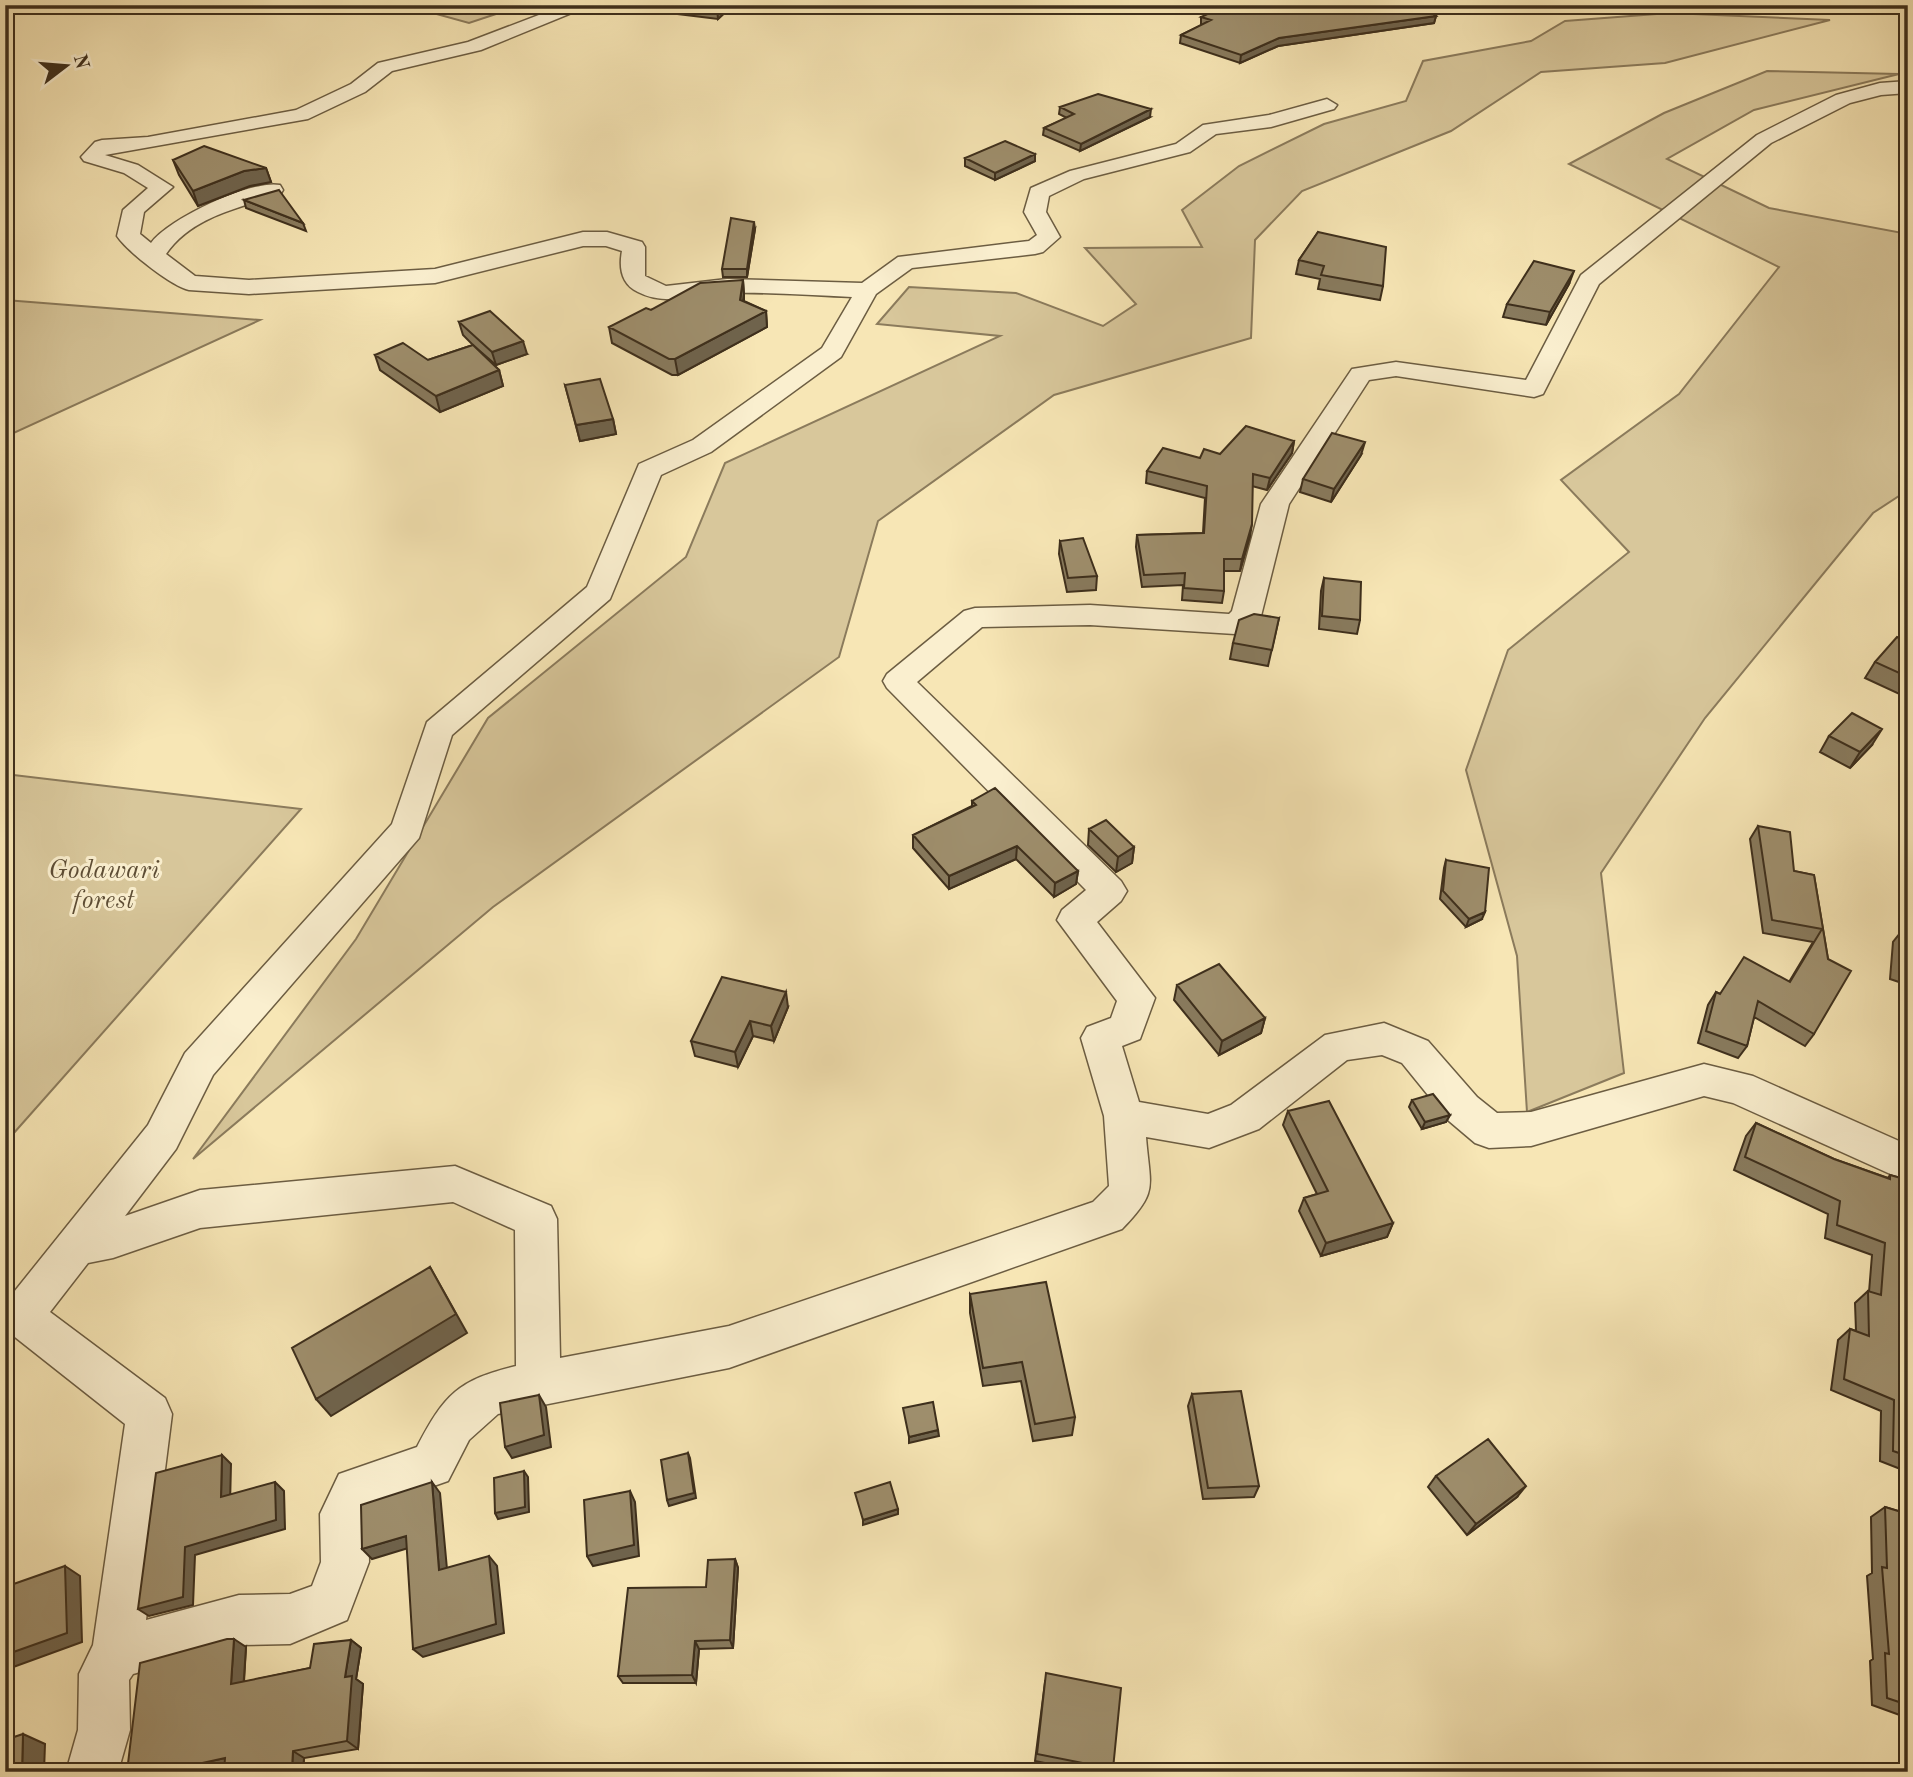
<svg xmlns="http://www.w3.org/2000/svg" width="1913" height="1777" font-family="'Old Standard TT',serif">
<rect width="100%" height="100%" fill="#f7e6b5"/>
<filter id="stains"><feTurbulence type="fractalNoise" baseFrequency=".00286" numOctaves="4"/><feColorMatrix values="0 0 0 0 .2 0 0 0 0 .09 0 0 0 0 .02 0 0 0 .5 -.17"/></filter>
<radialGradient id="worn" r=".72"><stop offset=".6" stop-color="#630" stop-opacity="0"/><stop offset="1" stop-color="#630" stop-opacity=".3"/></radialGradient>
<!-- green -->
<path fill="#d8c79b" stroke="#8b7b5c" stroke-width="2" d="M404,5H523L469,23Z
M1670,13L1830,20L1665,63L1541,72L1451,131L1302,191L1255,240L1251,338L1054,395L878,521L839,657L493,907L193,1159L356,939L488,718L686,557L725,463L1000,336L877,324L909,287L1016,293L1103,326L1136,304L1085,248L1202,247L1182,210L1239,166L1324,124L1406,101L1423,61L1531,41L1565,21Z
M1767,71L1899,74L1754,110L1667,159L1769,208L1908,234V490L1873,513L1705,718L1601,873L1624,1073L1527,1112L1517,956L1466,770L1508,650L1629,552L1561,480L1679,394L1779,267L1569,164L1664,113Z
M5,300L260,320L5,437Z
M5,774L301,809L5,1143Z"/>
<g fill="none" stroke-linecap="round" stroke-linejoin="round">
<defs>
<path id="minor" d="M565,5H591L481,50L392,71L365,92L308,119L105,155L138,165L173,187L144,212L140,234L151,243C168,219 252,179 280,185L283,190L280,195C240,207 191,217 166,254L195,276L249,280L435,269L583,232H607L642,242L645,247V276L666,286L727,279L862,283L898,257L1029,241L1037,235L1024,212L1031,188L1070,171L1176,144L1203,125L1269,115L1327,99L1337,105L1334,109L1271,127L1216,134L1190,152L1084,179L1049,196L1046,212L1060,237L1043,252L1035,254L912,268L876,294L841,357L711,452L661,475L610,599L452,735L419,838L213,1075L176,1149L125,1216L200,1190L455,1166L551,1206L557,1219L560,1358L729,1326L1093,1202L1109,1186L1104,1116L1081,1038L1087,1027L1111,1018L1117,1001L1057,920L1062,910L1086,890L887,688L883,681L887,674L964,611L975,608L1090,605L1229,614L1232,611L1261,504L1352,369L1396,362L1526,380L1581,275L1757,135L1836,95L1880,83L1908,81V93L1881,95L1850,103L1771,143L1599,284L1543,394L1534,397L1396,376L1369,380L1289,504L1261,616L1246,631L1235,634L1090,625L982,627L917,682L1121,881L1127,891L1121,901L1097,922L1155,998L1140,1039L1122,1046L1139,1102L1208,1114L1231,1105L1325,1035L1384,1023L1428,1041L1477,1097L1497,1113L1531,1112L1704,1064L1753,1076L1908,1145V1182L1733,1103L1704,1096L1531,1146L1489,1148L1475,1143L1449,1121L1402,1063L1382,1055L1347,1060L1259,1129L1209,1148L1146,1137C1150,1188 1159,1191 1122,1229L729,1368L498,1414L469,1440L448,1481L371,1508L368,1515L369,1562L347,1620L290,1644L239,1645L133,1674L129,1680L130,1730L118,1772H66L78,1730L79,1674L93,1645L125,1424L6,1330V1302L148,1125L185,1053L392,824L427,722L587,587L639,464L693,440L822,348L852,297C810,295 769,292 728,293C697,294 667,307 638,292C621,284 619,267 622,251L606,246H583L435,283L249,294L189,290C171,286 127,251 117,236L123,210L148,188L124,173L84,161L81,157L95,142L102,140L148,137L296,110L351,84L378,63L468,42ZM453,1202L515,1230L516,1366C458,1380 444,1395 417,1447L339,1474L320,1514L321,1562L312,1586L290,1594L239,1595L146,1620L172,1414L165,1398L50,1312L88,1263L113,1258L200,1228Z"/>
</defs>
<!-- minor casing -->
<use href="#minor" stroke="#6c5d42" stroke-width="3"/>
<!-- minor -->
<use href="#minor" fill="#faefcf" fill-rule="evenodd"/>
</g>
<!-- wall -->
<path fill="#887a5d" stroke="#3e2f1c" stroke-width="2" d="M677,5H733L718,19L678,14Z
M1436,16L1434,23L1278,46L1240,63L1180,43L1181,35L1202,25L1201,24V17Z
M1060,107L1150,117L1080,151L1043,135L1044,128L1067,118L1059,114Z
M1035,154V161L995,180L965,166V158Z
M173,160L266,168L271,182L250,186L198,206L179,175Z
M244,200L303,223L306,231L246,208Z
M755,229L747,277H723L722,269Z
M1318,232L1383,286L1380,300L1318,289L1320,279L1296,274L1299,260Z
M743,280L744,295V301L766,311L767,327L678,375H672L612,343L609,327L651,310Z
M1569,284L1546,325L1503,317L1507,304Z
M459,322L527,354L496,365L474,346L499,370L503,386L440,412L380,370L375,355L428,360L473,345L463,335Z
M565,385L613,419L616,434L580,441Z
M1294,441L1292,453L1267,490L1252,486L1250,536L1240,571H1224V591L1222,603L1182,600L1183,585L1142,587L1136,547L1137,535L1203,533L1205,498L1146,483L1147,471L1200,458Z
M1361,455L1331,502L1300,492L1303,479Z
M1060,541L1097,576L1096,590L1067,592L1059,554Z
M1324,578L1360,620L1357,634L1319,629L1321,591Z
M1279,618L1268,666L1230,659L1233,643Z
M1908,642V698L1865,678L1875,662Z
M1829,736L1872,745L1850,768L1820,752Z
M972,801L1078,871L1076,884L1054,897L1016,859L949,889L913,848V835L972,806Z
M1758,826L1794,871L1814,875L1828,959L1814,1034L1805,1046L1754,1017L1747,1046L1738,1058L1698,1043L1708,1005L1716,992L1720,994L1789,982L1813,942L1763,933L1750,839Z
M1089,829L1134,847L1132,863L1116,872L1088,845Z
M1446,860L1482,919L1466,927L1440,899L1444,868Z
M1905,927L1908,928V985L1890,979L1893,942Z
M1177,985L1265,1018L1261,1033L1219,1055L1174,1000Z
M788,1007L774,1041L753,1036L738,1067L695,1056L691,1041Z
M1908,1020V1053L1903,1051Z
M1412,1100L1450,1115L1446,1122L1422,1129L1409,1107Z
M1288,1111L1393,1223L1387,1237L1321,1256L1299,1211L1304,1198L1317,1194L1283,1125Z
M1756,1123L1834,1159L1888,1178L1890,1175L1908,1180V1472L1880,1461L1881,1411L1831,1390L1838,1340L1850,1329L1856,1331L1855,1303L1868,1291L1869,1292L1872,1255L1825,1238L1828,1214L1734,1170L1746,1136Z
M970,1294L1075,1417L1072,1435L1033,1441L1021,1381L983,1386L970,1313Z
M1192,1394L1259,1486L1254,1497L1203,1499L1188,1406Z
M1436,1476L1517,1497L1467,1535L1428,1487Z
M1885,1507L1908,1514V1718L1872,1705L1870,1661L1873,1659L1867,1576L1872,1573L1871,1517Z
M735,1559L738,1568L733,1648L699,1649L696,1683H623L618,1676L706,1587Z
M351,1640L361,1648L356,1679L363,1684L358,1749L304,1758L303,1772H224V1768L205,1772H127L246,1647L244,1682L310,1668Z
M1045,1682L1113,1769L1112,1772H1089L1035,1761Z"/>
<!-- shaded-wall -->
<path fill="#6f634c" stroke="#3e2f1c" stroke-width="2" d="M719,5H733L718,19L717,7Z
M1436,16L1434,23L1278,46L1240,63L1241,55L1279,38Z
M1151,109L1150,117L1080,151L1081,144Z
M1035,154V161L995,180V173Z
M266,168L271,182L250,186L198,206L193,191L244,171Z
M9,193L12,200L5,211V198Z
M754,222L755,229L747,277V269Z
M1574,271L1569,284L1546,325L1550,312Z
M743,280L744,295L741,315L740,300Z
M766,311L767,327L678,375L675,359Z
M523,341L527,354L496,365L492,352Z
M499,370L503,386L440,412L436,396Z
M613,419L616,434L580,441L576,425Z
M1294,441L1292,453L1267,490L1270,478Z
M1365,442L1361,455L1331,502L1334,489Z
M1252,524L1250,536L1240,571L1242,559Z
M1882,729L1872,745L1850,768L1860,752Z
M1017,846L1016,859L949,889V876Z
M1134,847L1132,863L1116,872L1118,857Z
M1078,871L1076,884L1054,897L1055,883Z
M1485,912L1482,919L1466,927L1469,919Z
M786,992L788,1007L774,1041L771,1026Z
M1265,1018L1261,1033L1219,1055L1222,1041Z
M750,1021L753,1036L738,1067L735,1052Z
M1450,1115L1446,1122L1422,1129L1425,1122Z
M1393,1223L1387,1237L1321,1256L1326,1243Z
M430,1267L467,1333L331,1416L316,1399Z
M539,1395L546,1407L551,1447L512,1458L505,1447Z
M938,1430L939,1436L909,1443V1437Z
M688,1453L690,1458L696,1498L669,1506L667,1500Z
M222,1455L231,1464L230,1505L221,1497Z
M524,1471L528,1477L529,1512L498,1519L495,1513Z
M275,1482L284,1491L285,1529L195,1555L193,1605L149,1616L138,1609L185,1547Z
M432,1482L440,1493L448,1580L439,1570Z
M1526,1486L1517,1497L1467,1535L1476,1524Z
M630,1491L635,1502L639,1556L593,1566L587,1556Z
M898,1509V1514L863,1525V1520Z
M406,1536L415,1546L372,1559L362,1549Z
M489,1556L497,1566L504,1633L423,1657L413,1649Z
M735,1559L738,1568L733,1648L730,1640Z
M65,1566L80,1576L82,1642L5,1670V1655Z
M234,1639L246,1647L243,1692L231,1684Z
M351,1640L361,1648L356,1679L363,1684L358,1749L347,1741L345,1677Z
M695,1641L699,1649L696,1683L692,1675Z
M5,1689L9,1691L7,1757L5,1756Z
M23,1734L45,1744L44,1772H22Z
M293,1751L304,1758L303,1772H296L292,1769Z
M225,1758L238,1765L205,1772H161Z"/>
<!-- building -->
<path fill="#9e8e6c" stroke="#3e2f1c" stroke-width="2" d="M700,5H719L717,7Z
M1227,5H1420L1436,16L1279,38L1241,55L1181,35L1211,20L1201,17Z
M1098,94L1151,109L1081,144L1044,128L1074,114L1060,107Z
M1005,141L1035,154L995,173L965,158Z
M204,146L266,168L244,171L193,191L173,160Z
M5,188L9,193L5,198Z
M279,190L303,223L244,200Z
M731,218L754,222L747,269H722Z
M1318,232L1386,247L1383,286L1321,275L1324,266L1299,260Z
M1534,261L1574,271L1550,312L1507,304Z
M743,280L740,300L766,311L675,359H669L609,327L646,308L651,310L700,283Z
M490,311L523,341L492,352L459,322Z
M403,343L428,360L473,345L499,370L436,396L375,355Z
M600,379L613,419L576,425L565,385Z
M1246,426L1294,441L1270,478L1253,474L1252,524L1242,559H1224V591L1184,588L1185,573L1144,575L1137,535L1204,533L1207,486L1147,471L1163,448L1200,458L1204,449L1220,454Z
M1332,433L1365,442L1334,489L1303,479Z
M1083,538L1097,576L1068,578L1060,541Z
M1324,578L1361,582L1360,620L1322,616Z
M1254,614L1279,618L1272,650L1233,643L1239,620Z
M1897,637L1908,642V677L1875,662Z
M1852,713L1882,729L1860,752L1829,736Z
M995,788L1078,871L1055,883L1017,846L949,876L913,835L976,805L972,801Z
M1106,820L1134,847L1118,857L1089,829Z
M1758,826L1790,832L1794,871L1814,875L1828,959L1851,971L1814,1034L1758,1001L1747,1046L1706,1031L1716,992L1720,994L1744,957L1790,982L1822,929L1772,920Z
M1446,860L1489,868L1485,912L1469,919L1443,891Z
M1905,927L1908,928V966L1902,964Z
M1219,964L1265,1018L1222,1041L1177,985Z
M722,977L786,992L771,1026L750,1021L735,1052L691,1041Z
M1433,1094L1450,1115L1425,1122L1412,1100Z
M1329,1101L1393,1223L1326,1243L1304,1198L1328,1191L1288,1111Z
M1756,1123L1834,1159L1890,1179V1175L1908,1180V1456L1893,1451L1894,1400L1844,1379L1850,1329L1869,1336L1868,1291L1881,1295L1885,1243L1837,1225L1840,1201L1745,1157Z
M430,1267L456,1314L316,1399L292,1348Z
M1046,1282L1075,1417L1035,1424L1022,1362L983,1368L970,1294Z
M1241,1391L1259,1486L1208,1488L1192,1394Z
M539,1395L544,1435L505,1447L500,1403Z
M933,1402L938,1430L909,1437L903,1408Z
M1488,1439L1526,1486L1476,1524L1436,1476Z
M688,1453L694,1493L667,1500L661,1460Z
M222,1455L221,1497L275,1482L276,1520L185,1547L183,1597L138,1609L156,1473Z
M524,1471L525,1507L495,1513L494,1478Z
M432,1482L439,1570L489,1556L496,1624L413,1649L406,1536L362,1549L361,1505Z
M890,1482L898,1509L863,1520L855,1493Z
M630,1491L634,1545L587,1556L584,1500Z
M1885,1507L1908,1514V1705L1887,1698L1885,1653L1889,1654L1882,1567L1887,1568Z
M735,1559L730,1640L695,1641L692,1675L618,1676L628,1588L706,1587L708,1560Z
M65,1566L67,1633L5,1655V1587Z
M227,1639H234L231,1684L310,1668L314,1644L351,1640L345,1677L352,1676L347,1741L293,1751L292,1769L279,1772H224L225,1758L161,1772H127L140,1663Z
M1046,1673L1121,1688L1113,1769L1037,1754Z
M23,1734L22,1772H5V1740Z"/>
<g text-anchor="middle" stroke-width="6" stroke-linejoin="round" paint-order="stroke">
<!-- park labels -->
<g font-size="26" font-style="italic" fill="#5d4d35" stroke="#faefcf">
<text x="104" y="878">Godawari<tspan x="104" dy="30">forest</tspan></text>
</g>
</g>
<!-- margin -->
<rect width="1913" height="1777" fill="none" stroke="#f7e6b5" stroke-width="28"/>
<rect x="7" y="7" width="1899" height="1763" fill="none" stroke="#3e2f1c" stroke-width="3.5"/>
<rect x="14" y="14" width="1885" height="1749" fill="none" stroke="#3e2f1c" stroke-width="2"/>
<!-- north arrow -->
<g transform="translate(66 66) rotate(74)" stroke="#faefcf" stroke-width="5" paint-order="stroke">
<path d="M0-5L12 26L0 18L-12 26Z" fill="#3e2f1c"/>
<text y="-10" font-size="19" font-weight="bold" text-anchor="middle" fill="#3e2f1c">N</text>
</g>
<rect width="100%" height="100%" filter="url(#stains)"/>
<rect width="100%" height="100%" fill="url(#worn)"/>
</svg>
